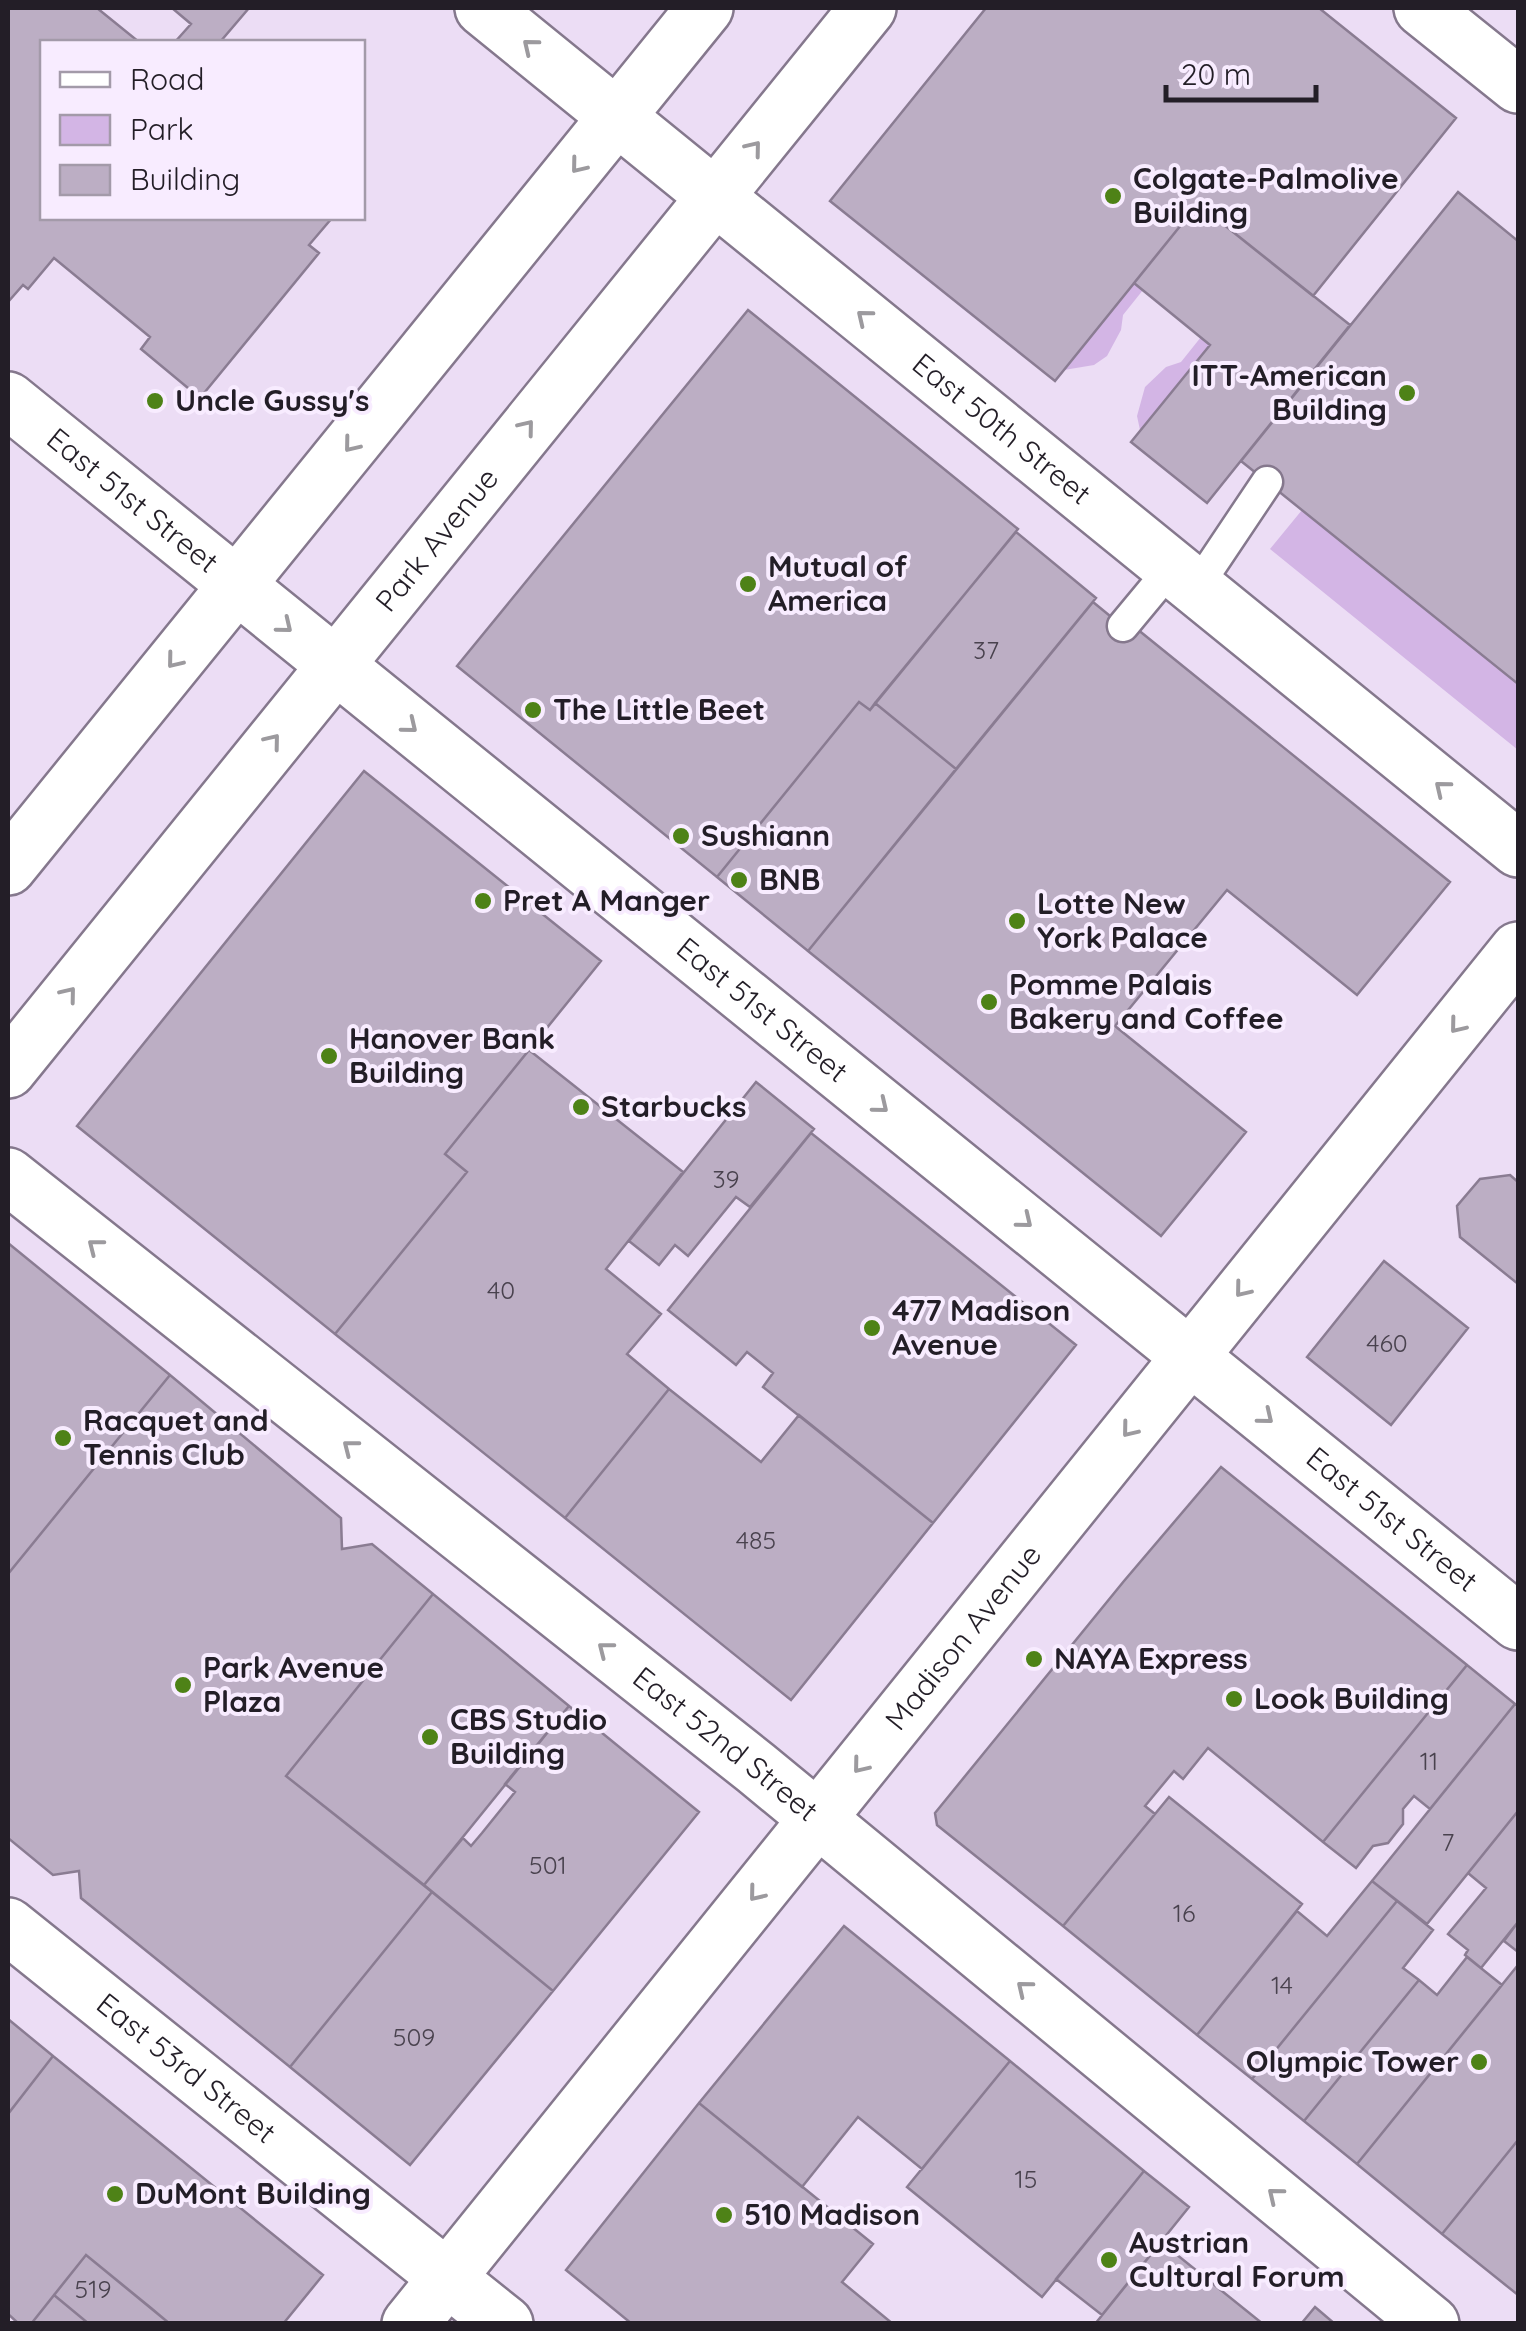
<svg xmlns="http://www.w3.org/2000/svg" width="1526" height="2331" font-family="Quicksand,sans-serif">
<rect width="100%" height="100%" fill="#ecddf5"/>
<!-- green -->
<path fill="#d3b5e5" d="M1134,283L1143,290L1123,315L1121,330L1107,356L1094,365L1064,370Z
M1201,337L1210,345L1140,430L1137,416L1145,387L1166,367L1181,362Z
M1302,510L1518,684V750L1270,549Z"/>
<!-- building -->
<path fill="#bcaec4" stroke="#8a7c92" stroke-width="2.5" d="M8,8H97L139,42H42V218H332L309,245L319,253L200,398L141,349L150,337L54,258L28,289L23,285L8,302Z
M172,8H249L220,42H175L191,24Z
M986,8H1319L1456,118L1313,296L1198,204L1055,381L830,201Z
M1458,192L1518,241V684L1241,461Z
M1198,204L1350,325L1207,503L1131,442L1210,345L1134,283Z
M748,310L1018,529L870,710L859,702L717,877L457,666Z
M1016,532L1096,598L956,769L875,703Z
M1093,602L1132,634L1137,629L1450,882L1357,995L1227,890L1115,1026L1246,1132L1161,1236L808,951Z
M859,702L870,710L875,703L956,769L808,951L717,877Z
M364,771L601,961L445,1154L467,1172L335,1334L77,1126Z
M529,1050L683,1172L606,1269L661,1314L627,1354L669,1389L565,1518L335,1334L467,1172L445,1154Z
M756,1082L814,1129L750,1207L736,1197L688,1256L675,1245L659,1265L629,1241Z
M811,1133L1076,1345L933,1523L763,1387L773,1373L747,1352L736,1365L668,1310Z
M1510,1175L1518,1182V1284L1460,1237L1457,1206L1480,1179Z
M8,1243L170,1375L8,1574Z
M1384,1261L1468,1328L1391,1425L1307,1357Z
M170,1375L341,1518L342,1549L372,1544L433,1594L286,1776L432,1892L290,2067L81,1898L79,1871L53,1875L8,1838V1574Z
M669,1389L761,1462L799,1415L933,1523L791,1700L565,1518Z
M1221,1467L1467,1665L1323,1842L1208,1748L1183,1779L1174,1771L1145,1806L1155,1814L1063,1926L937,1825L935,1813L1124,1581Z
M433,1594L569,1706L424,1885L286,1776Z
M1467,1665L1515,1704L1430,1809L1414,1796L1403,1809V1824L1388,1843L1373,1846L1356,1868L1323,1842Z
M1515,1704L1518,1706V1811L1427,1924L1372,1881Z
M569,1706L699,1812L553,1991L424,1885L463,1838L471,1846L482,1833L515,1792L505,1784Z
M1169,1797L1302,1904L1197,2035L1063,1926Z
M1518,1811V1922L1481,1968L1465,1955L1468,1950L1448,1934L1486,1888L1468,1873Z
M1372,1881L1397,1901L1252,2079L1197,2035L1297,1911L1327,1936Z
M432,1892L553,1991L410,2165L290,2067Z
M1397,1901L1433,1930L1403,1968L1419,1980L1304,2121L1252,2079Z
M1518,1922V1952L1504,1941Z
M844,1926L1010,2061L922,2169L858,2117L802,2187L699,2103Z
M1467,1957L1502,1985L1357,2164L1304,2121L1419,1980L1437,1995Z
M1518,1965V2140L1442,2234L1357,2164Z
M8,2019L53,2056L8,2114Z
M53,2056L323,2275L283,2324H170L86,2255L31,2324H19L8,2314V2114Z
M1010,2061L1144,2171L1042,2297L907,2187Z
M699,2103L873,2244L842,2282L893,2324H632L566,2270Z
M1518,2140V2295L1442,2234Z
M1144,2171L1189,2207L1102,2315L1056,2279Z
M1161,2242L1263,2324H1095Z
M86,2255L151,2308L170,2324H89L54,2295Z
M54,2295L89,2324H31Z
M1315,2307L1335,2324H1301Z"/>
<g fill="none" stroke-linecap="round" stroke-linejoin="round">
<defs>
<path id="service" d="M1196,588L1267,482
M1123,626L1172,567"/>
<g id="minor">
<path id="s1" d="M8,400L1518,1622"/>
<path id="s2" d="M8,1176L756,1768L1431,2324"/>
</g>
<g id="secondary">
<path id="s3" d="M483,8L1518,849"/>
<path d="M1422,8L1518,85"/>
<path id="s4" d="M8,1926L505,2324"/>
<path id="s5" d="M410,2324L1518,950"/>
</g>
<g id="primary">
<path d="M8,867L705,8"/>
<path id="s6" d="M8,1070L868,8"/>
</g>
</defs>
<!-- service casing -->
<use href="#service" stroke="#85788d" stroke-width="35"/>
<!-- minor casing -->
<use href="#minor" stroke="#85788d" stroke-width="60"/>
<!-- secondary casing -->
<use href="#secondary" stroke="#85788d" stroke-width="60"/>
<!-- primary casing -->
<use href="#primary" stroke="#85788d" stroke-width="60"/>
<!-- service -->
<use href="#service" stroke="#fff" stroke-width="30"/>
<!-- minor -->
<use href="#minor" stroke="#fff" stroke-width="55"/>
<!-- secondary -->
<use href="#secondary" stroke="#fff" stroke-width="55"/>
<!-- primary -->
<use href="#primary" stroke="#fff" stroke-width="55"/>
</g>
<!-- one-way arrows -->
<defs><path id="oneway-chevron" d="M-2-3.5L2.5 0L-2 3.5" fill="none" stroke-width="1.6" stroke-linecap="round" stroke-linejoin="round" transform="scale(2.5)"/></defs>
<g stroke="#9c9a9e">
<use href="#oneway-chevron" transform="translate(530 46) rotate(-141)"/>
<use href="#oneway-chevron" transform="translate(754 148) rotate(-51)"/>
<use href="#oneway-chevron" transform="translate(578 166) rotate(129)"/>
<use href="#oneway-chevron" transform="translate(864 317) rotate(-141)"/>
<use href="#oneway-chevron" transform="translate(527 427) rotate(-51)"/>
<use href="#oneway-chevron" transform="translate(351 445) rotate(129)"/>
<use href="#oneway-chevron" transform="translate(285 626) rotate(39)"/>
<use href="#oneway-chevron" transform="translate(174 661) rotate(129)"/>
<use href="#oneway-chevron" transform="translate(410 726) rotate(39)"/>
<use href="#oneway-chevron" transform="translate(273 741) rotate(-51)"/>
<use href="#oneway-chevron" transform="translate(1442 788) rotate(-141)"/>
<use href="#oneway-chevron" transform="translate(69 994) rotate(-51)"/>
<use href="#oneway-chevron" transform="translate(1457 1026) rotate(129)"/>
<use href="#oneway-chevron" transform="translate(881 1106) rotate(39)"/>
<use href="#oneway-chevron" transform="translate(1025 1221) rotate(39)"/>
<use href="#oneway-chevron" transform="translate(95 1246) rotate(-142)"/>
<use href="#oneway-chevron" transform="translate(1242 1290) rotate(129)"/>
<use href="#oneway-chevron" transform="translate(1266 1417) rotate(39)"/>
<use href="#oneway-chevron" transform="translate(1129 1430) rotate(129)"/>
<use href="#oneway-chevron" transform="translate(350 1447) rotate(-142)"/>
<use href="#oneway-chevron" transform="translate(605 1649) rotate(-142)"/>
<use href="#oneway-chevron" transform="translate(860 1766) rotate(129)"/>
<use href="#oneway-chevron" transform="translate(756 1894) rotate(129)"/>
<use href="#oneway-chevron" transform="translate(1024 1988) rotate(-141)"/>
<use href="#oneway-chevron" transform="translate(1275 2195) rotate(-141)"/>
</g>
<!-- markers -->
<g fill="#4e8217" stroke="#f8ecff" stroke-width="4">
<circle cx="1113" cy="196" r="10"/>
<circle cx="1407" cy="393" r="10"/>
<circle cx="155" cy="401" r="10"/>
<circle cx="748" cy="584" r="10"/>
<circle cx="533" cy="710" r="10"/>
<circle cx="681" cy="836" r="10"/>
<circle cx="739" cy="880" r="10"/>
<circle cx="483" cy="901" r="10"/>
<circle cx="1017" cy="921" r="10"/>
<circle cx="989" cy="1002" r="10"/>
<circle cx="329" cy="1056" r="10"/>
<circle cx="581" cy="1107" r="10"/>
<circle cx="872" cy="1328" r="10"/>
<circle cx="63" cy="1438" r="10"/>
<circle cx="1034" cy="1659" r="10"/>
<circle cx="183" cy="1685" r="10"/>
<circle cx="1234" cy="1699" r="10"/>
<circle cx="430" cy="1737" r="10"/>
<circle cx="1479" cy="2062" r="10"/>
<circle cx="115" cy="2194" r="10"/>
<circle cx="724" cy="2215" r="10"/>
<circle cx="1109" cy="2260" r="10"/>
</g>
<g text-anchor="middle" stroke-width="8" stroke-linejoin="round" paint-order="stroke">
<!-- number labels -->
<g font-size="25" fill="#49424e">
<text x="986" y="659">37</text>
<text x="726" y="1188">39</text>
<text x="501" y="1299">40</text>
<text x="1387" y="1352">460</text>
<text x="756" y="1549">485</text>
<text x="1429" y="1770">11</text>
<text x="1448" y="1851">7</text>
<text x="548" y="1874">501</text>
<text x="1184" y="1922">16</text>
<text x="1282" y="1994">14</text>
<text x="414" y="2046">509</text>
<text x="1026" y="2188">15</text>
<text x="93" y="2298">519</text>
</g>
<!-- poi labels -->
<g font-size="30" font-weight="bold" fill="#231e27" stroke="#f8ecff" text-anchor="start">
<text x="1133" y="189">Colgate-Palmolive<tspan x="1133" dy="34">Building</tspan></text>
<text x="1387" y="386" text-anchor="end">ITT-American<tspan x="1387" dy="34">Building</tspan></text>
<text x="175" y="411">Uncle Gussy's</text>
<text x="768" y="577">Mutual of<tspan x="768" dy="34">America</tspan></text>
<text x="553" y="720">The Little Beet</text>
<text x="701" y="846">Sushiann</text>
<text x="759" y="890">BNB</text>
<text x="503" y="911">Pret A Manger</text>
<text x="1037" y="914">Lotte New<tspan x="1037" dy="34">York Palace</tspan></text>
<text x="1009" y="995">Pomme Palais<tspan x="1009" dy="34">Bakery and Coffee</tspan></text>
<text x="349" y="1049">Hanover Bank<tspan x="349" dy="34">Building</tspan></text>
<text x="601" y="1117">Starbucks</text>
<text x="892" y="1321">477 Madison<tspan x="892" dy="34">Avenue</tspan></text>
<text x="83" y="1431">Racquet and<tspan x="83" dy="34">Tennis Club</tspan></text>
<text x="1054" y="1669">NAYA Express</text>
<text x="203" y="1678">Park Avenue<tspan x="203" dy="34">Plaza</tspan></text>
<text x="1254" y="1709">Look Building</text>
<text x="450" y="1730">CBS Studio<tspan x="450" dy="34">Building</tspan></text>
<text x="1459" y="2072" text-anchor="end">Olympic Tower</text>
<text x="135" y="2204">DuMont Building</text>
<text x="744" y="2225">510 Madison</text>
<text x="1129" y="2253">Austrian<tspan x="1129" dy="34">Cultural Forum</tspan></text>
</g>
<!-- street labels -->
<g font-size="30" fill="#231e27" stroke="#f8ecff">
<text dy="10" stroke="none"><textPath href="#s3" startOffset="668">East 50th Street</textPath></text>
<text dy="10" stroke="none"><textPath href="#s1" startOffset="160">East 51st Street</textPath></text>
<text dy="10" stroke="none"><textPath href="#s6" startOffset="682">Park Avenue</textPath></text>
<text dy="10" stroke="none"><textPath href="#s1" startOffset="970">East 51st Street</textPath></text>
<text dy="10" stroke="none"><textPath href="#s1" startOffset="1780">East 51st Street</textPath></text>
<text dy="10" stroke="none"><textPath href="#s5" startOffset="882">Madison Avenue</textPath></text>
<text dy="10" stroke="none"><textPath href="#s2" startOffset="915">East 52nd Street</textPath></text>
<text dy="10" stroke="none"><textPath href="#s4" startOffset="228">East 53rd Street</textPath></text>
</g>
</g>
<!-- border -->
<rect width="1526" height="2331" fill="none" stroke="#231e27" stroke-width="20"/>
<!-- legend -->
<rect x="40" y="40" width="325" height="180" fill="#f8ecff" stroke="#a39aa9" stroke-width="2.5"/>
<rect x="60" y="72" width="50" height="15" fill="#ffffff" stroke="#a39aa9" stroke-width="2.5"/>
<text x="130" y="90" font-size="30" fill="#231e27">Road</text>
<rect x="60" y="115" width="50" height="30" fill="#d3b5e5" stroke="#a39aa9" stroke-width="2.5"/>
<text x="130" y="140" font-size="30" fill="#231e27">Park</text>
<rect x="60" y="165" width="50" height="30" fill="#bcaec4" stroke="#a39aa9" stroke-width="2.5"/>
<text x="130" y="190" font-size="30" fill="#231e27">Building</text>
<!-- scale -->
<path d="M1166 85v15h150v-15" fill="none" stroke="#231e27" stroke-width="5"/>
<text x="1181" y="85" font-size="30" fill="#231e27" stroke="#f8ecff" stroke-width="8" paint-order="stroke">20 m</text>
</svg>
